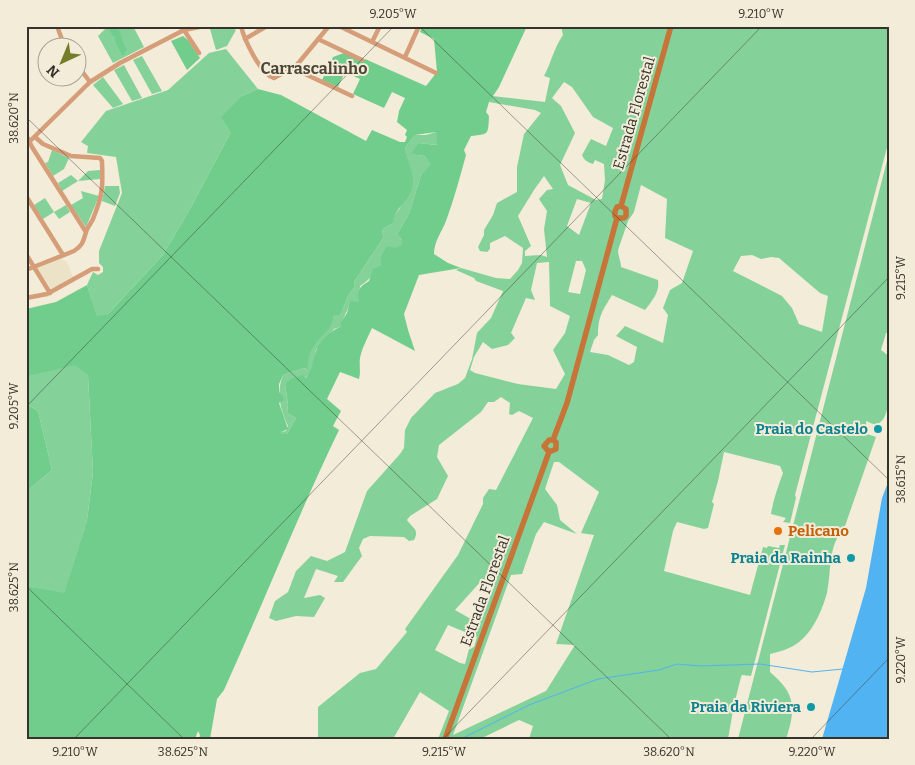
<svg xmlns="http://www.w3.org/2000/svg" width="915" height="765" font-family="Bitter,serif">
<rect width="100%" height="100%" fill="#f3ecd9"/>
<!-- built -->
<path fill="#ebe2c7" d="M62,258L64,261L66,260L73,277L53,288L50,287L37,268Z"/>
<!-- green -->
<path fill="#84d299" fill-rule="evenodd" d="M108,26H133L144,47L113,63L98,36Z
M229,26L236,30L227,46L216,50L210,29Z
M561,26H889V140L795,495L796,498L790,523L783,522L786,518L771,514C773,500 778,487 783,473L780,466L724,452L718,481L712,502L714,504L708,528L704,529L677,522L673,531L664,571L750,595L763,547L767,548L768,546L779,548L780,545H785L751,676L742,675L741,677L734,705L728,739H529L533,726L519,720L480,739H438L449,711L420,692L393,739H318V707L360,673L376,669L407,632L405,629L458,555L483,504V498L489,489L496,490L533,418L519,411L512,415L509,414L510,403L501,397L494,402H488L481,412L439,445L437,457L448,476L437,499L410,516L407,520C412,528 420,529 414,540L409,541L404,537L370,536L363,539L359,548L362,556L343,582H334L338,576L316,569L304,598L320,595L325,598L314,617L296,616L276,621L269,618L275,601L288,592L296,571L311,556L327,561L345,552L367,491L400,454L404,448L405,430L411,418L435,393L458,384L465,378L472,359L477,333L491,318L503,291L476,281L474,278L456,270L461,268L496,278L510,279L518,270L522,263L523,248L505,236L490,243V249L487,252L480,251L478,247L484,235V230L493,215L497,203L517,192V167L524,134L541,113L535,110L489,102L492,96L545,102L550,78L544,76C551,63 554,48 563,35ZM564,82L572,87L593,117L613,128L606,146L591,139L582,155C584,160 587,162 593,164L595,160L604,164L605,180L602,199L596,200L568,185L560,165L575,133L561,106L552,98ZM544,176L553,189L547,190L539,199L547,211L544,229L547,257L541,255L525,256V251L531,246L518,216L534,190ZM641,185L667,199L665,238L693,251L682,283L670,290L663,308L668,315L663,343L625,326L616,336L637,347L634,362L629,365L608,355L590,352L594,340L598,335C598,316 603,310 612,295L645,310C652,301 660,292 658,280L621,267C621,261 618,256 618,250L628,221L634,212ZM577,199L591,203L579,235L567,226ZM752,255L761,259L771,257L779,258L820,293L828,296L822,332L799,324L792,308L782,296L733,271L741,256ZM576,261H582L586,270L580,294L568,292ZM549,262L550,306L570,316L565,333L553,350L565,374L556,389L518,384L475,373L470,370L474,357L483,342L492,349L508,345L515,338L511,333L526,298L535,300L531,290L537,263ZM554,462H559L599,492L581,533L594,535L556,644L575,645L546,691L453,735L511,575L522,574L536,534L544,522L577,534L560,520L557,505L545,489ZM483,579L491,582L494,587L478,623L455,610ZM448,625L477,637L474,647L469,649L465,664L460,663L435,650Z
M226,49L258,89L242,96L231,132L191,207L163,255L108,314L97,317L87,285L93,272L98,275L103,272V267L99,263V251L122,193L116,157L87,153L88,146L81,142L106,111L168,90L209,53Z
M142,56L162,91L152,94L133,60Z
M124,65L142,98L132,101L114,70Z
M103,77L123,104L113,108L93,85Z
M436,132L438,145L418,143L412,154L424,156L432,164L421,175L409,214L397,234L402,240V246C384,254 377,276 360,286L359,302H350C348,311 342,319 340,327L334,329L316,350L311,373L305,378L285,384L288,405L287,413L296,418L287,434L281,435V432L286,431L288,426C280,409 276,393 283,375L304,368L307,370C307,361 309,351 314,343C322,331 332,330 334,314L340,316L348,296L355,286L354,282L384,237L382,233L383,229L393,223V217L400,208L411,170L405,148L415,135H426Z
M52,150L69,158L64,169L53,176L45,163L48,162Z
M889,153V332L886,333L881,350L889,356C889,370 894,419 877,424C873,425 869,422 866,421L867,434L876,437L845,526C827,548 832,568 827,593C821,614 810,639 789,648C783,651 776,652 770,654V672C796,694 796,708 786,739H738Z
M100,170V179L78,181L62,191L58,183L71,175L78,181L88,171Z
M105,186H119L120,193L115,206L102,201Z
M81,191L99,196L86,227L71,205L83,198Z
M45,198L54,212L66,205L70,212L59,219L54,212L43,219L34,205Z
M75,364L88,376L93,472L87,520L64,594L26,586V492L52,470L38,411L26,404V377Z"/>
<!-- forest -->
<path fill="#71cd8c" fill-rule="evenodd" d="M108,26H117C122,33 121,42 127,49L124,55H122L115,41V37L112,35Z
M422,26H527L499,87L489,102L486,112L489,116C488,135 489,134 471,136L464,150L466,155C460,177 454,199 446,221C442,232 434,241 434,254L448,263L461,268L419,275L404,314L408,330L415,351L372,328C368,337 362,348 360,358C359,366 361,371 359,379L340,372L327,399L341,411L333,426L339,430C298,515 263,604 224,690L217,699L210,739H199L200,735L198,731L195,739H26V586L64,593L87,520L93,472L88,376L75,365L26,377V309L56,302L87,285L97,316L108,314L163,255L191,207L231,132L221,117L242,96L258,89L281,95L366,141L372,130L400,142H405L407,137L405,135L407,130L397,122L399,111L405,98L392,92L384,108L353,94L360,79L345,72L338,87L322,80L333,57L344,53L362,62L365,59L426,86L437,72L434,39L420,32ZM436,132L437,145L418,143L411,154L424,156L431,164L421,175L409,214L397,234L402,240V245L395,248L387,246L381,256V265L373,269L369,281C359,287 357,290 359,302L350,301L347,313L341,322L340,327C332,330 320,340 317,349C312,359 314,368 306,378L302,375L291,379L285,384L288,405L287,413L296,418L287,434H281V432L288,429L279,403L284,400L283,396L279,392V384L283,375L304,368L308,370C306,338 332,337 334,315L340,316L348,296L355,286L354,282L384,237L382,233L383,229L393,223C393,210 409,201 412,188C415,176 408,160 405,148L415,135Z
M183,36L188,40L200,58L187,70L171,41Z
M26,404L38,411L52,470L26,492Z"/>
<!-- water -->
<path fill="#51b3f1" d="M889,480V739H822L866,588L882,498Z"/>
<g fill="none" stroke-linecap="round" stroke-linejoin="round">
<!-- stream -->
<path stroke="#51b3f1" stroke-width="1" d="M461,739L529,705L598,679L659,670L677,664L701,666L760,664L812,672L843,669"/>
<!-- street -->
<path stroke="#d69d79" stroke-width="4.5" d="M57,26L65,48
M179,26L184,30L199,53
M241,26C244,39 260,74 274,78L296,66L329,26
M339,26L436,73
M245,39L267,26
M318,39L362,60
M372,42L380,26
M405,57L419,26
M78,66L90,82
M296,66L303,73L352,96
M26,135L32,147L86,232
M26,145L90,82L120,63L184,30L204,26
M26,196L63,255
M26,254L50,293
M26,270L74,251C83,245 83,242 86,232C87,228 91,223 93,219C103,194 103,187 102,161L100,158L71,156L43,144L35,137
M26,298L47,294L92,269H98"/>
<!-- secondary -->
<path stroke="#c77438" stroke-width="5.5" d="M621,206L671,26
M617,218H624L626,216V209L621,206
M617,218L615,216V211L617,207L621,206
M553,440L567,403L617,218
M549,452L556,449V442L553,440
M549,452L544,446L549,440H553
M445,739L549,452"/>
</g>
<!-- ticks -->
<path fill="none" stroke="#35332b" stroke-width="1" stroke-opacity="0.45" d="M419,26L889,480M26,117L671,739M26,407L394,26M26,586L184,739M74,739L762,26M443,739L889,277M811,739L889,658"/>
<!-- markers -->
<g fill="#0f9aa8" stroke="#f3ecd9" stroke-width="2">
<circle cx="878" cy="429" r="5"/>
<circle cx="851" cy="558" r="5"/>
<circle cx="811" cy="707" r="5"/>
</g>
<circle fill="#e8710a" stroke="#f3ecd9" stroke-width="2" cx="778" cy="531" r="5"/>
<g text-anchor="middle" stroke-width="4" stroke-linejoin="round" paint-order="stroke">
<!-- street labels -->
<g font-size="15" fill="#35332b" stroke="#f3ecd9">
<text transform="translate(634 113) rotate(-74)" y="5">Estrada Florestal</text>
<text transform="translate(485 591) rotate(-70)" y="5">Estrada Florestal</text>
</g>
<!-- culture labels -->
<g font-size="15" font-weight="bold" fill="#0d838f" stroke="#f3ecd9" text-anchor="end">
<text x="868" y="434">Praia do Castelo</text>
<text x="841" y="563">Praia da Rainha</text>
<text x="801" y="712">Praia da Riviera</text>
</g>
<!-- food labels -->
<g font-size="15" font-weight="bold" fill="#c56008" stroke="#f3ecd9" text-anchor="start">
<text x="788" y="536">Pelicano</text>
</g>
<!-- neighbourhood labels -->
<g font-size="16" font-weight="bold" fill="#4c4637" stroke="#f3ecd9">
<text x="314" y="74">Carrascalinho</text>
</g>
</g>
<!-- border -->
<rect width="915" height="765" fill="none" stroke="#f3ecd9" stroke-width="55"/>
<!-- north arrow -->
<g transform="translate(62 62) rotate(224)"><circle r="24" fill="#f3ecd9" stroke="#a7a293"/>
<path d="M0-4L9 19L0 12L-9 19Z" fill="#747e2a"/>
<text y="-8" font-size="14" font-weight="bold" text-anchor="middle" fill="#35332b">N</text>
</g>
<rect x="28" y="28" width="860" height="710" fill="none" stroke="#35332b" stroke-width="2"/>
<g font-size="12" text-anchor="middle" fill="#35332b">
<text x="393" y="18">9.205°W</text>
<text x="761" y="18">9.210°W</text>
<text transform="translate(14 118) rotate(-90)" y="4">38.620°N</text>
<text transform="translate(901 278) rotate(-90)" y="4">9.215°W</text>
<text transform="translate(14 406) rotate(-90)" y="4">9.205°W</text>
<text transform="translate(901 479) rotate(-90)" y="4">38.615°N</text>
<text transform="translate(14 587) rotate(-90)" y="4">38.625°N</text>
<text transform="translate(901 660) rotate(-90)" y="4">9.220°W</text>
<text x="75" y="756">9.210°W</text>
<text x="183" y="756">38.625°N</text>
<text x="444" y="756">9.215°W</text>
<text x="669" y="756">38.620°N</text>
<text x="812" y="756">9.220°W</text>
</g>
</svg>
